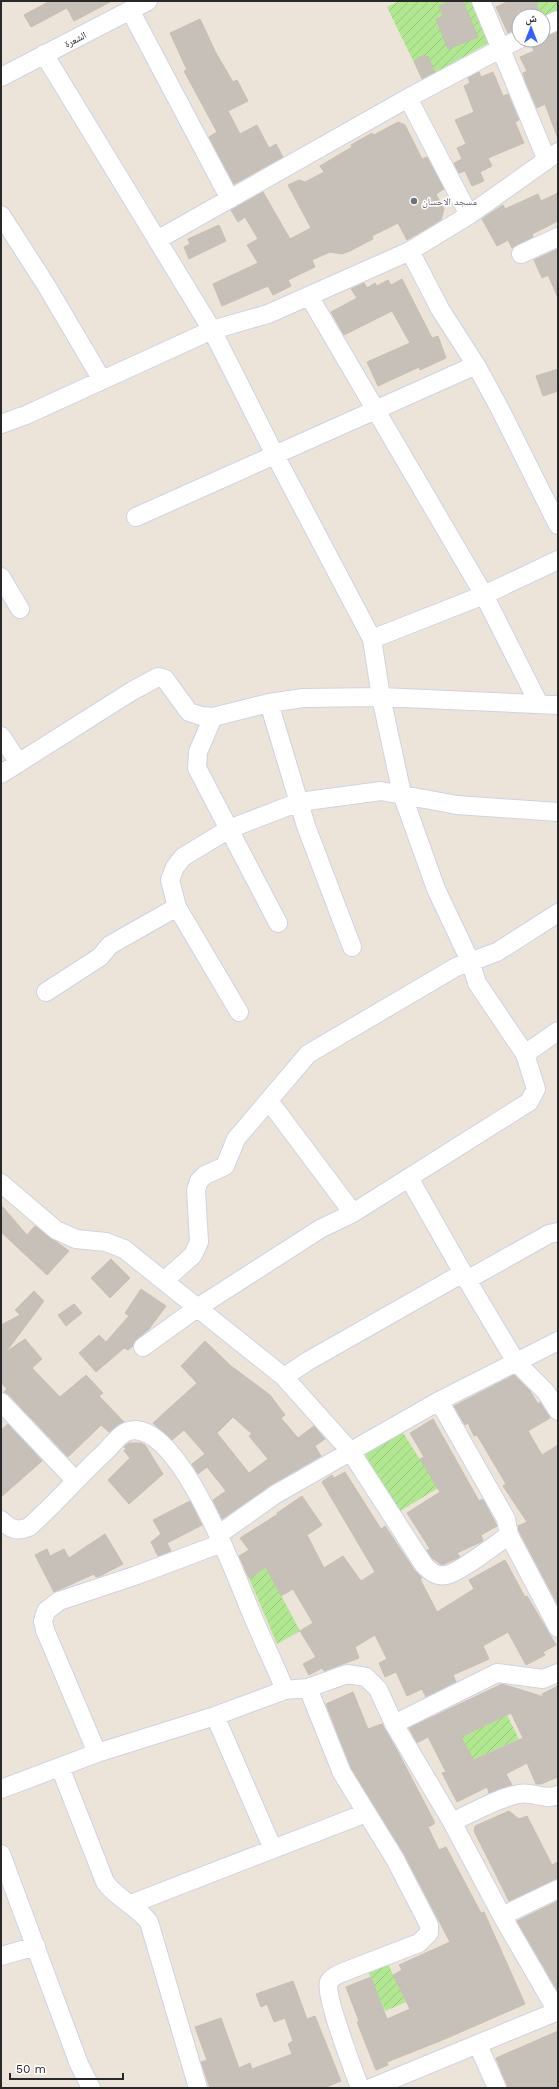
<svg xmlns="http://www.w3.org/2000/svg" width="559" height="2089" font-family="'Work Sans','Noto Naskh Arabic',sans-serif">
<defs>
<pattern id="garden-furrows" width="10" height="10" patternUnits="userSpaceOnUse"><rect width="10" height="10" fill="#b2e791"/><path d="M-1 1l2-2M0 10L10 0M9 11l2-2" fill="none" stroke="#99c67d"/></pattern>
</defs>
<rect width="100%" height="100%" fill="#ece3d9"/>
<!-- garden -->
<path fill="url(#garden-furrows)" d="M399,1H474L490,42L435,73L421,77L387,7Z
M535,1H558V11L543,18Z
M402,1431L438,1488L397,1513L364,1461L367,1452Z
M266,1567L300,1631L277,1644L249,1578Z
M507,1715L519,1739L472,1760L461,1737Z
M387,1962L406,2002L385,2011L367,1969Z"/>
<!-- building -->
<path fill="#c7c0b9" stroke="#c7bfb3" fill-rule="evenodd" d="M50,1H112L74,21L67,8L31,27L24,15Z
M451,1H463L478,37L448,49L436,19L443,16L439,6Z
M509,1H535L541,16H519V28L508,33L496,7Z
M200,19L216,53L233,82L237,80L248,101L228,111L240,134L257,125L269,148L276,144L283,157L234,184L209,137L217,132L184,71L187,70L170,33Z
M558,32V136H557L545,104L537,108L527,86L523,73L527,71L520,57L534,51L530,42L543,40V37Z
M422,56H428L435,72L422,79L414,61Z
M479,72L481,77L493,72L503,96L508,94L519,120L515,122L524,143L488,158L492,166L480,172L484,181L472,186L465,171L459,173L454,163L462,159L457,148L466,144L455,120L474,112L464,86L470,83L468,78Z
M398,122L405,125L422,159L427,157L444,189L436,194L444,209L441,220L407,240L398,223L372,236L373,239L350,251L342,254L330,252L312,260L315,267L288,280L291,286L273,295L268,286L222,306L213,284L258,263L247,245L258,239L245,217L238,222L231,210L263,192L290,239L311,228L288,185L299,180L305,182L324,172L320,166L352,147L351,145L372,133L374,135Z
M558,193V221L532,234L533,237L512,248L508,240L497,246L482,219L503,205L505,209L538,194L541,201Z
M219,225L226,241L189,259L184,247L190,244L188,239Z
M558,249V298L548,275L542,278L534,260Z
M402,279L432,338L438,336L446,358L420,370L419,367L378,386L367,362L410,343L392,311L344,335L331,312L357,298L351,289L364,283L367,288L375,283L377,286L388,280L391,285Z
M558,369V391L543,396L536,376Z
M1,1205L27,1235L35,1226L69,1251L47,1275L1,1232Z
M111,1259L130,1278L110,1298L91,1278Z
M141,1289L166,1306L149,1329L137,1339L133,1346L128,1350L124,1348L96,1372L79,1353L99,1335L106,1342L129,1316L125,1313Z
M34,1291L44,1301L6,1352L25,1339L42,1359L32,1368L60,1397L86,1375L103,1393L99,1396L124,1422L109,1432L101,1425L68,1457L9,1395L4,1392L7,1389L1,1382V1325L20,1315L15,1310Z
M74,1304L82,1313L66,1326L58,1315Z
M205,1341L231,1366L270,1395L285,1415L281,1418L298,1438L314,1426L325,1439L315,1446L321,1456L271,1485L222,1519L213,1500L226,1491L207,1467L198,1474L192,1464L205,1454L184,1430L172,1440L153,1423L197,1383L181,1366ZM233,1417L252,1434L249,1436L268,1459L249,1473L217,1433Z
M514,1375L530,1391L538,1404L540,1402L550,1418L528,1431L542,1455L558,1445V1605L519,1531L518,1526L527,1522L503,1486L506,1484L477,1435L474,1436L468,1423L465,1425L454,1406Z
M433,1419L479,1501L483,1499L497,1526L481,1535L483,1541L457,1553L460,1557L442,1565L432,1558L427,1550L430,1549L407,1513L440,1492L420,1459L424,1457L410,1433Z
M8,1424L42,1461L1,1497V1430Z
M129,1443H141L145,1445L163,1474L129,1504L108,1480L130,1458L124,1451L126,1448L124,1447Z
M345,1472L381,1529L385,1526L415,1571L422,1578L420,1579L437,1612L474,1589L469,1580L505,1560L525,1597L527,1596L556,1645L543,1652L545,1655L526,1665L508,1632L483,1646L489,1659L453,1675L456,1682L426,1697L422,1689L407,1696L396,1672L385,1677L379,1663L387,1659L375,1635L355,1647L359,1658L324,1671L322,1668L309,1675L303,1664L316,1657L300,1631L313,1623L293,1589L281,1596L266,1567L249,1578L239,1556L249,1550L240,1538L278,1514L277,1513L302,1496L322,1525L307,1535L324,1568L343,1556L361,1581L375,1572L322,1482L332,1475L334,1478Z
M190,1501L202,1525L167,1543L171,1551L158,1556L151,1542L161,1534L153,1520Z
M105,1534L123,1564L100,1576L96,1577L94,1574L54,1592L35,1555L47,1549L50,1556L64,1549L69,1558Z
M502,1684L544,1697L542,1694L558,1686V1777L541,1784H536L527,1763L506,1774L512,1785L489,1793L487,1787L457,1802L442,1773L446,1772L428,1737L417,1743L409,1728ZM511,1713L523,1738L473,1760L461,1737Z
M353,1692L368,1729L382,1724L398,1752L434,1821V1824L428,1827L439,1850L446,1847L481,1913L484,1912L525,2004L445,2039L387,2062L388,2065L376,2070L357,2022L359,2021L346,1987L371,1977L387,2019L410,2009L393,1975L402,1970L399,1965L450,1942L404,1854L351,1768L326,1704Z
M509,1811L519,1819L527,1816L552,1865L558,1862V1879L509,1901L474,1831L475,1826Z
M558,1901V1992L517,1921Z
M293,1981L307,2019L315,2016L341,2081L324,2088H210L201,2062L207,2060L195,2027L221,2018L239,2068L250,2063L252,2069L292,2054L288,2044L293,2041L285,2018L274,2022L267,2004L261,2007L256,1994Z
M558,2031V2088H508L496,2058Z"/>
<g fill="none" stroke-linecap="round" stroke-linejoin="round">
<defs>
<path id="street" d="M481,1L546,158
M130,10L230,199
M543,27L558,20
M44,54L212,330L275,455L372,639L381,697L402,794L436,889L471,963L477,983L525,1054L536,1089L529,1102L353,1213L320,1229L197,1308L143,1347
M1,77L148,1
M408,98L469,215
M1,215L46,285L102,380
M157,240L408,98L519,39
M410,251L440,309L476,365L500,409L558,525
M521,254L558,237
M309,296L484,595L539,704
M1,424L26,415L212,330L268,314L410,251L469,215L558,152
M136,517L476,365
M1,577L20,609
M372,639L484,595L558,560
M269,703L306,826L352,947
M213,717L198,752L197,768L278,923
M1,736L19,763
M1,774L132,691L158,677L165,679L189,712L201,716L213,717L269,703L303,698L381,697L558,705
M46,992L100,957L110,945L177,907
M239,1012L177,907L170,880L175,867L183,857L229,829L299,802L381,791L457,805L558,812
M525,1054L558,1031
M269,1101L353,1213
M409,1178L467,1280L516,1362L546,1392L558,1411
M1,1183L56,1230L76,1239L106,1242L124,1249L284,1377L351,1452L424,1565C430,1571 436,1577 446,1575C459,1573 496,1544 509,1535
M467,1280L549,1234L558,1232
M164,1281L193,1255L199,1242L196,1190L199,1181L205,1175L225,1166L236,1139L308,1054L456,967L497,952L558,913
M284,1377L308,1361L463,1273
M439,1401L506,1519L509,1535L558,1628
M1,1402L75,1480
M1,1520C10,1529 17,1532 29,1527C56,1503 80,1475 106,1451C112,1445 119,1435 126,1432C175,1411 236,1576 250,1610C261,1637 274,1663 285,1690
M218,1535L276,1494L439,1401L558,1341
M308,1688L342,1773L395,1859L429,1925V1933L419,1943L341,1973C337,1975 332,1977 329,1982C324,1995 354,2071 360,2088
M215,1716L273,1849
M394,1724L497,1673L543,1679L558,1673
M97,1753L45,1630L43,1621L46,1611L59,1601L137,1575L222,1543
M60,1767L105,1882C117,1899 136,1905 149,1922L198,2088
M1,1789L97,1753L215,1716L285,1690L308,1688L347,1674L366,1677L378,1689L394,1724L452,1822L502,1916L557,2011
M452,1822C472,1813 497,1798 519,1794C532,1791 546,1801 558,1795
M1,1854L79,2064L91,2088
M131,1904L366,1813
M502,1916L558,1889
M1,1956L36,1946
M478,2045L497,2088
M371,2088L558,2011"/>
</defs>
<!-- street casing -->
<use href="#street" stroke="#ced3e3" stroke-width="20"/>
<!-- street -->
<use href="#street" stroke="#fff" stroke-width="18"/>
</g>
<!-- markers -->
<circle fill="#6b7280" stroke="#fff" stroke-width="1.5" cx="414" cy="201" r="4"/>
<g text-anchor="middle" stroke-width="3" stroke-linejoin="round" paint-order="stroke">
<!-- street labels -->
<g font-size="10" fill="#282828" stroke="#fff">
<text transform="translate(75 39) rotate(-27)" y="4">الشعرة</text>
</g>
<!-- worship labels -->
<g font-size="10" fill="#5b616d" stroke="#fff" text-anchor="start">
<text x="422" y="205">مسجد الاحسان</text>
</g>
</g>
<!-- border -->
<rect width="559" height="2089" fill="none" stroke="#282828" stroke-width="4"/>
<!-- north arrow -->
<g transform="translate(531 28)"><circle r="19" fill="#ffffff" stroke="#a9a9a9"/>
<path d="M0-3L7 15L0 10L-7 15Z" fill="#3361ff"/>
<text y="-6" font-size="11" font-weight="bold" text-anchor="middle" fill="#282828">ش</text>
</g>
<!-- scale -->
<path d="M10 2073v6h113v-6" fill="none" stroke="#282828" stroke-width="2"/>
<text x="16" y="2073" font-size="12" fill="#282828" stroke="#ffffff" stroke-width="3" paint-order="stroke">50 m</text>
</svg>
